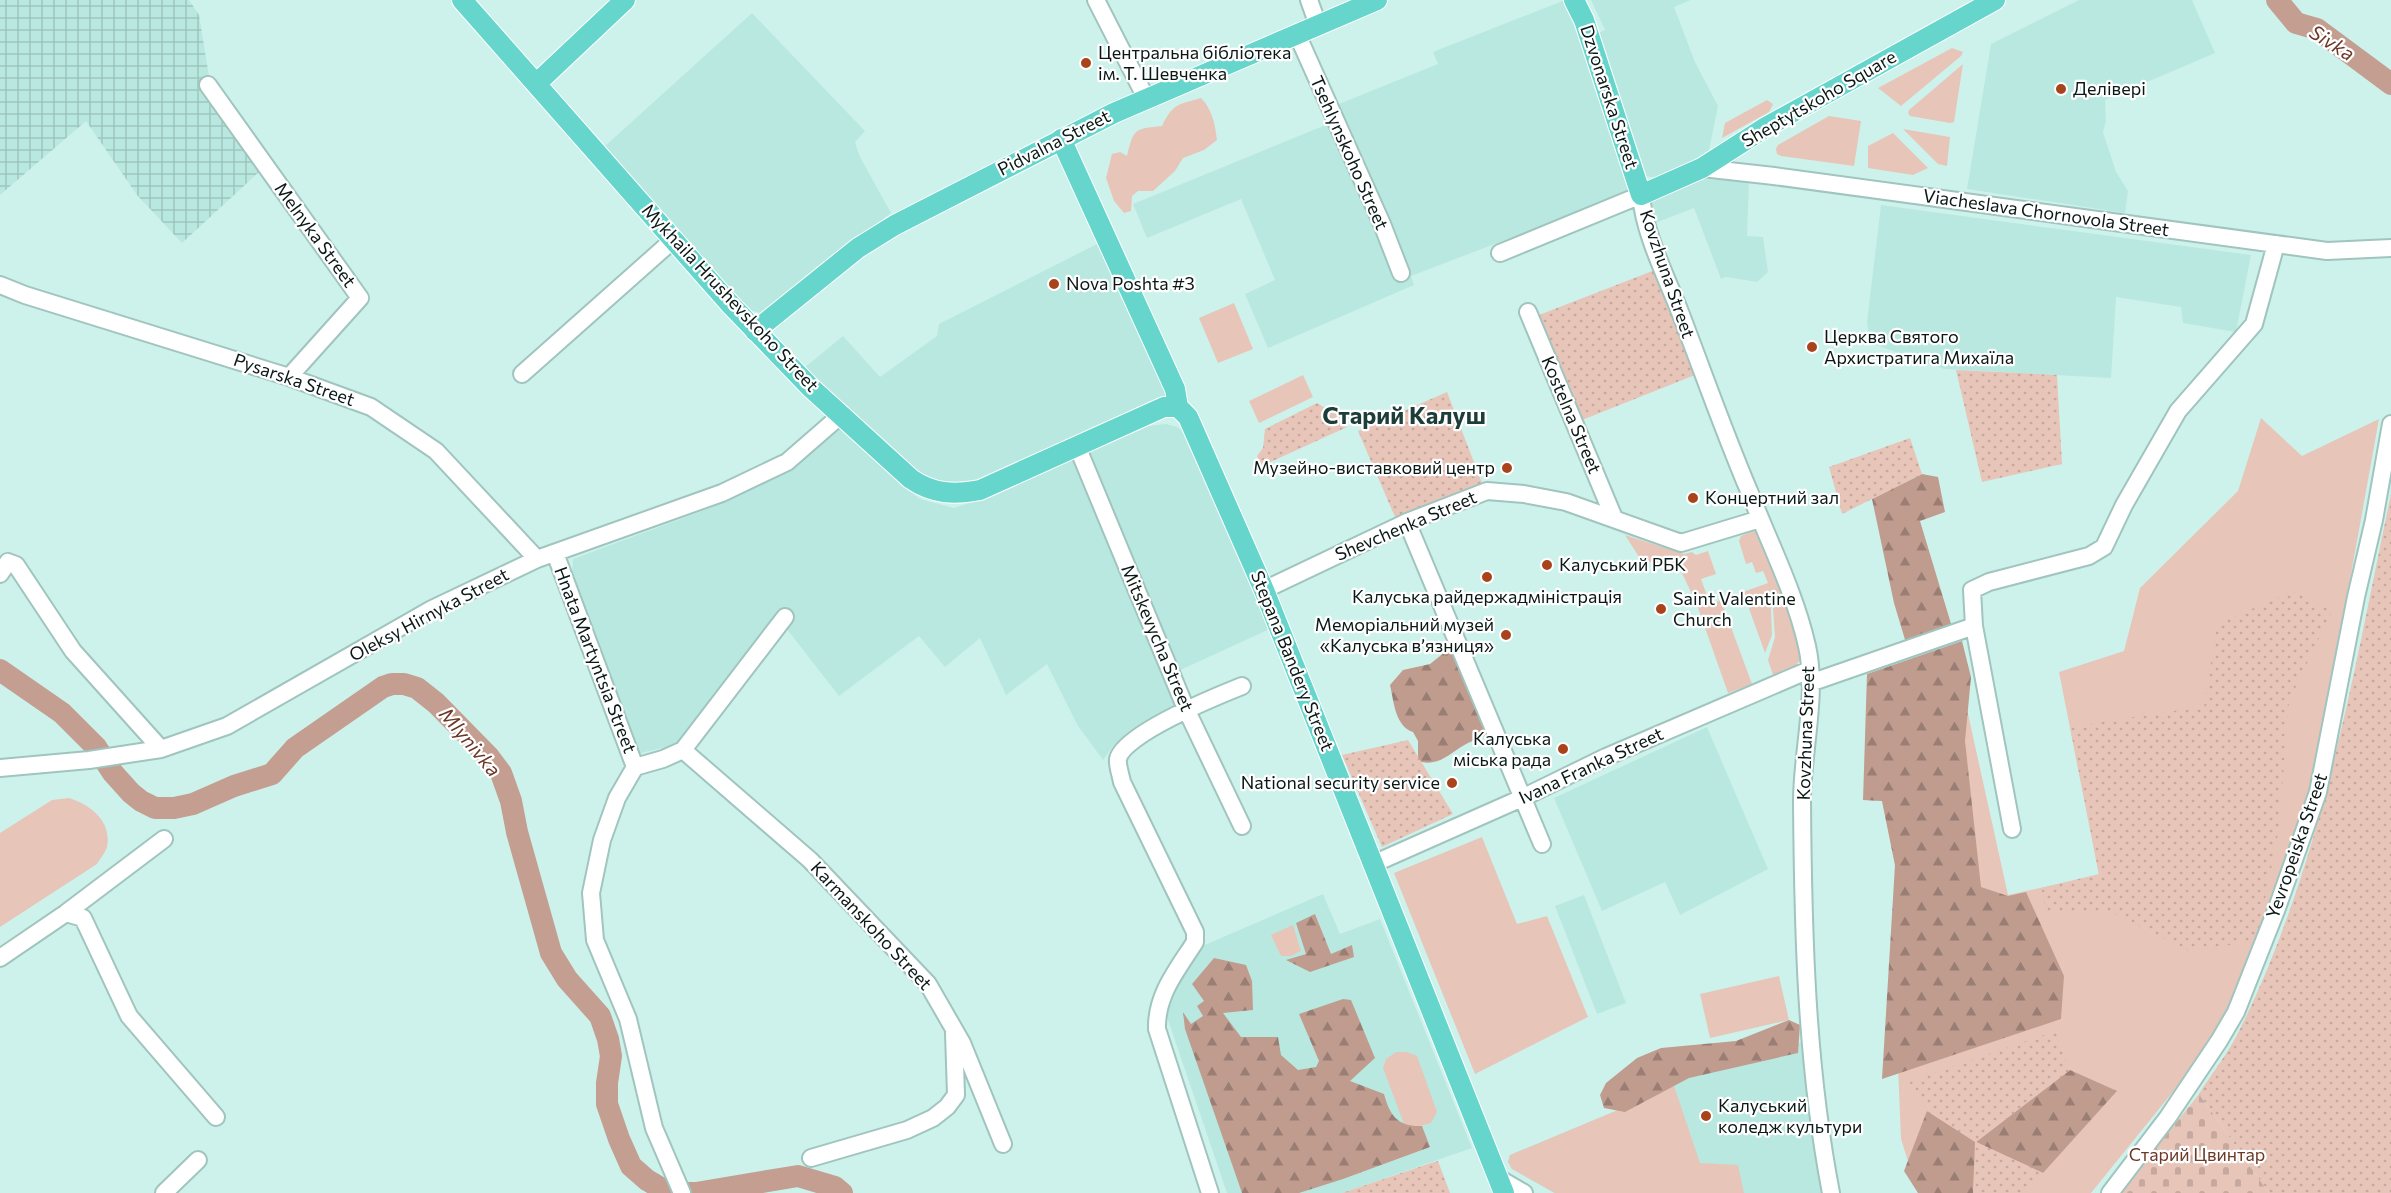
<svg xmlns="http://www.w3.org/2000/svg" width="2391" height="1193" font-family="Commissioner,sans-serif">
<defs>
<pattern id="industrial-grid" width="8" height="8" patternUnits="userSpaceOnUse" patternTransform="scale(1.5)"><rect width="8" height="8" fill="#b9e8e0"/><path d="M0 4h8M4 0v8" fill="none" stroke="#9ec6bf"/></pattern>
<pattern id="forest-firs" width="22" height="20" patternUnits="userSpaceOnUse" patternTransform="scale(1.5)"><rect width="22" height="20" fill="#c09c8f"/><path d="M5 1l3.5 6h-7zM16 11l3.5 6h-7z" fill="#9a7e74"/></pattern>
<pattern id="cemetery-stones" width="16" height="16" patternUnits="userSpaceOnUse" patternTransform="scale(1.5)"><rect width="16" height="16" fill="#e8c5b9"/><path d="M2 7V4a2 2 0 0 1 4 0v3zM10 15v-3a2 2 0 0 1 4 0v3z" fill="#c6a89e"/></pattern>
<pattern id="park-dots" width="8" height="8" patternUnits="userSpaceOnUse" patternTransform="scale(1.5)"><rect width="8" height="8" fill="#e8c5b9"/><path d="M2 2h.1M6 6h.1" fill="none" stroke="#c6a89e" stroke-width="1.8" stroke-linecap="round"/></pattern>
</defs>
<rect width="100%" height="100%" fill="#cdf2ec"/>
<!-- built -->
<path fill="#b9e8e0" d="M1565,0L1576,19L1630,187L1625,194L1411,276L1414,285L1268,348L1245,294L1275,280L1241,199L1147,238L1133,204L1338,120L1334,106L1438,64L1433,52Z
M1591,0H1691L1674,7L1695,62L1718,106L1709,150L1687,164L1656,178L1645,176L1596,34L1605,30Z
M2079,0H2192L2215,53L2105,100L2106,121L2103,132L2116,172L2128,191L2125,213L1967,189L1991,44Z
M752,13L865,131L855,142L860,157L891,213L763,313L748,310L604,147Z
M1705,179L1749,182L1747,236L1763,237L1768,272L1757,282L1726,277L1721,279L1694,208L1655,223L1649,204L1651,200Z
M1881,205L2251,255L2236,332L2183,323L2181,307L2116,297L2111,378L1944,369L1870,343L1867,322Z
M1101,242L1100,247L1126,306L1134,309L1172,394L983,480L969,486L929,483L804,368L843,336L880,377L937,336L939,324Z
M1166,424L1177,427L1185,433L1272,628L1176,672L1084,454L1149,426Z
M841,426L902,486L920,499L954,508L981,499L1072,458L1176,706L1113,746L1103,760L1078,726L1047,664L1006,695L980,638L945,667L919,636L839,696L779,619L687,737L670,746L637,754L572,579L573,559L713,507L760,485L791,466Z
M1707,727L1768,869L1680,915L1665,882L1602,911L1554,798Z
M1323,894L1340,934L1380,919L1472,1148L1342,1193H1227L1165,1011L1200,947Z
M1584,895L1626,1003L1597,1014L1555,906Z
M1803,1042L1812,1135L1823,1193H1554L1512,1169L1508,1162L1510,1155L1649,1097L1671,1077Z"/>
<!-- industrial -->
<path fill="url(#industrial-grid)" d="M0,0H189L199,15L209,76L201,84L259,172L182,243L137,195L86,121L0,195Z"/>
<!-- grass -->
<path fill="#e8c5b9" d="M1952,48L1963,52L1961,56L1901,106L1878,88Z
M1963,64L1954,122L1950,123L1910,116L1908,113L1909,110Z
M1201,98C1212,109 1215,124 1217,140L1204,150L1183,158L1175,171L1153,191H1138L1132,196L1131,211L1124,213L1114,201L1106,178L1112,154L1120,152L1127,156C1134,128 1134,129 1162,126C1173,103 1178,105 1201,98Z
M1767,100L1773,104L1769,112L1722,138L1725,123Z
M1829,116L1861,121L1854,166L1781,156L1777,154L1776,149L1778,145Z
M1903,129L1950,137L1947,166L1938,164Z
M1893,133L1928,168L1913,175L1868,168V146Z
M1234,303L1253,349L1218,363L1199,318Z
M1303,375L1313,397L1259,423L1249,401Z
M2261,418L2302,456L2379,419L2313,785L2257,941L2223,1020L2197,1062L2091,1193H1918L1901,1139L1894,968L1895,865L1882,801L1863,800L1955,655L2008,895L2099,875L2059,672L2124,651L2140,588L2238,491Z
M1756,530L1781,593L1771,608L1772,635L1765,653L1743,592L1768,583L1763,571L1756,573L1752,562L1746,564L1739,541L1741,536Z
M1625,535L1684,554L1692,552L1696,555L1708,551L1716,574L1701,579L1710,604L1721,600L1752,684L1728,693L1697,605L1680,569L1641,560Z
M1783,596L1803,657L1796,665L1773,675L1768,660L1775,637L1773,609Z
M69,798C91,805 112,821 107,847C105,853 100,859 97,864L0,927V833L52,800Z
M1482,837L1517,924L1547,916L1588,1017L1475,1074L1394,873Z
M1293,925L1301,951L1291,956H1281L1271,935Z
M1779,976L1789,1020L1710,1038L1700,994Z
M1396,1052H1407L1417,1056L1437,1112L1431,1123L1412,1128L1404,1124L1383,1068L1386,1059Z
M1671,1077L1700,1163L1738,1165L1744,1193H1555L1512,1169L1508,1162L1510,1155L1649,1097Z"/>
<!-- forest -->
<path fill="url(#forest-firs)" d="M1922,474L1938,477L1945,512L1920,521L1952,627L1906,643L1894,603L1872,499Z
M1962,641L1971,677L1965,741L1981,887L2008,896L2026,892L2064,976L2061,1019L1882,1079L1895,865L1882,801L1863,800L1867,674Z
M1445,652L1456,654L1491,733C1481,738 1470,741 1461,747C1447,756 1436,767 1418,761V741L1413,732C1395,726 1394,702 1390,685L1403,670L1430,664Z
M1315,914L1331,954L1352,945L1354,957L1310,972L1286,960L1306,954L1296,923Z
M1214,958L1246,965L1252,981L1253,1010L1223,1013L1241,1037H1278L1281,1055L1298,1070L1316,1067L1319,1061L1299,1014L1343,999L1351,1000L1375,1058L1350,1081L1384,1094C1390,1116 1398,1127 1422,1126L1430,1147L1343,1179L1299,1193H1242L1185,1029L1183,1012L1191,1024L1203,1016L1197,1006L1204,1001L1192,984Z
M1789,1020L1800,1025L1798,1053L1689,1078L1625,1112L1604,1108L1600,1095L1606,1083L1637,1058L1661,1048L1736,1041Z
M2070,1070L2117,1091L2043,1173L1976,1142L1973,1193H1918L1904,1171L1927,1111L1976,1142Z"/>
<!-- cemetery -->
<path fill="url(#cemetery-stones)" d="M2199,1094L2269,1193H2120Z"/>
<!-- park -->
<path fill="url(#park-dots)" d="M1655,270L1695,375L1582,420L1539,315Z
M1956,370L2057,375L2062,464L1982,482Z
M1447,392L1482,483L1395,517L1358,431Z
M1317,403L1333,413L1341,414L1347,427L1262,466L1257,456L1263,448L1265,429Z
M1910,438L1922,474L1842,514L1829,467Z
M2391,494V1193H2269L2199,1094C2212,1073 2229,1052 2240,1029C2323,862 2353,674 2391,494Z
M2293,591L2332,611L2289,701L2279,828L2257,941L2189,951L2109,911L2046,913L2041,888L2099,874L2070,727L2173,711L2204,708L2217,624Z
M1408,740L1453,814L1382,847L1342,755Z
M2056,1031L2070,1070L1976,1142L2043,1173L2027,1193H1973L1975,1142L1927,1111L1909,1081Z
M1438,1161L1450,1193H1342L1431,1163Z"/>
<g fill="none" stroke-linecap="round" stroke-linejoin="round">
<!-- river -->
<path stroke="#c39e91" stroke-width="22" d="M2277,0L2296,23L2317,29L2391,84
M0,670L62,713L96,747L113,773L131,793L141,801L155,808H174L193,804L234,786L272,774L295,748L383,687L392,684H404L417,688L436,703L489,757L501,773L511,801L517,832L551,953L567,979L600,1016L608,1039L611,1056L607,1083V1104L619,1139L631,1166L647,1180L669,1193
M680,1193H696L798,1176L835,1187L842,1193"/>
<defs>
<path id="minor" d="M1096,0L1146,98
M1309,0L1318,25
M1297,34L1382,224L1401,273
M208,85L360,298L289,377
M1702,168L1774,176L2327,251L2391,248
M1500,253L1641,195C1644,233 1666,276 1680,312C1703,372 1724,432 1749,491C1769,542 1795,593 1807,646C1818,694 1802,752 1802,801C1803,932 1806,1064 1831,1193
M0,285L25,295L289,377L371,407L436,451L537,559
M1528,312L1614,518
M522,374L673,240
M1077,446L1186,709L1242,826
M1407,522L1542,844
M555,553L635,767L617,798L602,840L591,893L595,940L628,1019L654,1128L682,1193
M0,574L8,562L16,565L73,651L161,749
M1264,590L1407,522L1487,491L1524,494L1566,502L1681,543L1760,519
M1810,683L1974,626
M683,750L810,860L928,984L962,1043L1003,1144
M635,767L663,759L683,750L785,617
M0,768L89,760L161,749L227,726L432,609L537,559L722,493L787,462L841,415
M2012,829L1974,626L1972,590L1989,582L2089,556L2104,547L2124,505L2178,411L2254,324L2276,244
M1373,864L1522,798L1606,757L1809,670
M66,913L164,839
M0,958L66,913L83,918L129,1016L216,1117
M811,1158L907,1130L933,1118L947,1107L956,1095L954,1033
M1498,1178L1524,1193
M164,1193L198,1160
M1210,1193L1157,1029C1156,995 1177,970 1195,942V932L1122,782C1121,776 1117,765 1118,759C1123,734 1217,696 1242,686
M2110,1193L2168,1117L2219,1041L2236,1012L2277,908L2318,792L2356,597L2374,520L2391,424"/>
<path id="major" d="M462,0L729,303L810,387L911,479C933,494 954,495 980,490L1164,407H1178
M1574,0L1584,20L1641,195L1702,168L1766,127L1995,0
M537,83L625,0
M1061,139L1175,389L1178,407L1188,417L1264,590L1504,1193
M755,331L858,248L895,225L1114,113L1377,0"/>
</defs>
<!-- minor casing -->
<use href="#minor" stroke="#a0c4be" stroke-width="20"/>
<!-- major casing -->
<use href="#major" stroke="#fff" stroke-width="22"/>
<!-- minor -->
<use href="#minor" stroke="#fff" stroke-width="16"/>
<!-- major -->
<use href="#major" stroke="#66d6cc" stroke-width="20"/>
</g>
<!-- markers -->
<g fill="#a9431b" stroke="#fff" stroke-width="2">
<circle cx="1086" cy="63" r="6"/>
<circle cx="2061" cy="89" r="6"/>
<circle cx="1054" cy="284" r="6"/>
<circle cx="1812" cy="347" r="6"/>
<circle cx="1507" cy="468" r="6"/>
<circle cx="1693" cy="498" r="6"/>
<circle cx="1547" cy="565" r="6"/>
<circle cx="1487" cy="577" r="6"/>
<circle cx="1661" cy="609" r="6"/>
<circle cx="1506" cy="635" r="6"/>
<circle cx="1563" cy="749" r="6"/>
<circle cx="1452" cy="783" r="6"/>
<circle cx="1706" cy="1116" r="6"/>
</g>
<g text-anchor="middle" stroke-width="4.5" stroke-linejoin="round" paint-order="stroke">
<!-- poi labels -->
<g font-size="18" fill="#0a1816" stroke="#fff" text-anchor="start">
<text x="1098" y="59">Центральна бібліотека<tspan x="1098" dy="21">ім. Т. Шевченка</tspan></text>
<text x="2073" y="95">Делівері</text>
<text x="1066" y="290">Nova Poshta #3</text>
<text x="1824" y="343">Церква Святого<tspan x="1824" dy="21">Архистратига Михаїла</tspan></text>
<text x="1495" y="474" text-anchor="end">Музейно-виставковий центр</text>
<text x="1705" y="504">Концертний зал</text>
<text x="1559" y="571">Калуський РБК</text>
<text x="1487" y="603" text-anchor="middle">Калуська райдержадміністрація</text>
<text x="1673" y="605">Saint Valentine<tspan x="1673" dy="21">Church</tspan></text>
<text x="1494" y="631" text-anchor="end">Меморіальний музей<tspan x="1494" dy="21">«Калуська в’язниця»</tspan></text>
<text x="1551" y="745" text-anchor="end">Калуська<tspan x="1551" dy="21">міська рада</tspan></text>
<text x="1440" y="789" text-anchor="end">National security service</text>
<text x="1718" y="1112">Калуський<tspan x="1718" dy="21">коледж культури</tspan></text>
</g>
<!-- street labels -->
<g font-size="18" fill="#0a1816" stroke="#fff">
<text transform="translate(1609 97) rotate(72)" y="6">Dzvonarska Street</text>
<text transform="translate(1819 99) rotate(-30)" y="6">Sheptytskoho Square</text>
<text transform="translate(1054 143) rotate(-27)" y="6">Pidvalna Street</text>
<text transform="translate(1349 153) rotate(66)" y="6">Tsehlynskoho Street</text>
<text transform="translate(2046 213) rotate(8)" y="6">Viacheslava Chornovola Street</text>
<text transform="translate(315 235) rotate(54)" y="6">Melnyka Street</text>
<text transform="translate(1667 274) rotate(71)" y="6">Kovzhuna Street</text>
<text transform="translate(730 298) rotate(47)" y="6">Mykhaila Hrushevskoho Street</text>
<text transform="translate(294 380) rotate(19)" y="6">Pysarska Street</text>
<text transform="translate(1571 415) rotate(67)" y="6">Kostelna Street</text>
<text transform="translate(1406 526) rotate(-23)" y="6">Shevchenka Street</text>
<text transform="translate(429 615) rotate(-28)" y="6">Oleksy Hirnyka Street</text>
<text transform="translate(1157 638) rotate(67)" y="6">Mitskevycha Street</text>
<text transform="translate(595 660) rotate(69)" y="6">Hnata Martyntsia Street</text>
<text transform="translate(1292 661) rotate(68)" y="6">Stepana Bandery Street</text>
<text transform="translate(1806 733) rotate(-88)" y="6">Kovzhuna Street</text>
<text transform="translate(1591 766) rotate(-25)" y="6">Ivana Franka Street</text>
<text transform="translate(2297 846) rotate(-71)" y="6">Yevropeiska Street</text>
<text transform="translate(871 926) rotate(47)" y="6">Karmanskoho Street</text>
</g>
<!-- park labels -->
<g font-size="18" fill="#6d3a28" stroke="#fff">
<text x="2197" y="1161">Старий Цвинтар</text>
</g>
<!-- water labels -->
<g font-size="20" font-style="italic" fill="#6b3827" stroke="#fff">
<text transform="translate(2332 43) rotate(32)" y="7">Sivka</text>
<text transform="translate(470 742) rotate(50)" y="7">Mlynivka</text>
</g>
<!-- district labels -->
<g font-size="24" font-weight="bold" fill="#1d3d39" stroke="#fff">
<text x="1404" y="424">Старий Калуш</text>
</g>
</g>
</svg>
